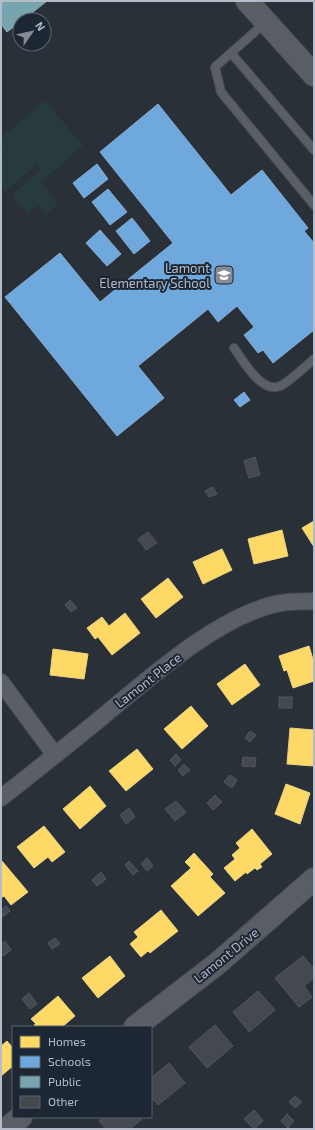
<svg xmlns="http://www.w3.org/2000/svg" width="315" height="1130" font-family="'Exo 2',sans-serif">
<rect width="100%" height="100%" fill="#2a3038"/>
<!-- green -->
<path fill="#273a3e" d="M45,101L83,146L41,182L58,204L46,214L38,205L27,214L12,195L41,170L36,165L5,191L1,185V157L3,155L1,152V138Z"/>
<!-- homes -->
<path fill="#ffd966" stroke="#e8d084" d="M314,521V547L302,528Z
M282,530L288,556L254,564L248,539Z
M222,549L232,570L203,584L193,562Z
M168,578L183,597L156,618L141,599Z
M125,613L140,633L112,655L98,637L95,639L87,628L102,617L109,626Z
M309,646L314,663V681L293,688L287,670L284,671L279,656Z
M53,649L88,654L84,679L50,675Z
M245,664L260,685L232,705L217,684Z
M191,706L208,726L182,749L164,729Z
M290,728L314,730L313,766L287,764Z
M137,749L153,769L126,791L109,771Z
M286,784L310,793L300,824L275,814Z
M90,786L106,806L80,829L63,809Z
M44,826L65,852L52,862L48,857L34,868L17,847Z
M252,829L272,854L260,864L262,867L257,870L255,868L247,874L246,872L235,881L224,868L235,859L232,855L240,848L236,843Z
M194,853L213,874L210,877L225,893L198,916L171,886L191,868L185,862Z
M2,861L28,892L11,905L4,896L1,898Z
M161,910L178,931L150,953L148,951L141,957L130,944L138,937L134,932Z
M110,956L125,976L98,998L82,978Z
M58,996L75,1016L62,1027H36L34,1025L36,1024L31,1019Z
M7,1041L13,1048V1066L1,1076V1046Z"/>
<!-- schools -->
<path fill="#6fa8dc" stroke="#84aed6" d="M158,104L231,195L262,170L308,228L304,231L314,243V330L273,363L263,350L258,353L244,335L254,327L237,306L218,322L208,309L138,366L164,398L117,436L5,297L60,253L100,302L173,243L100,152Z
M97,164L108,179L84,198L73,183Z
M108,189L127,212L110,225L92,202Z
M132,218L150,241L134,254L116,231Z
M100,230L121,254L107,266L86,243Z
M244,392L250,400L240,407L234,400Z"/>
<!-- public -->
<path fill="#76a5af" stroke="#89acb7" d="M1,1H47L23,20H20V22L7,32L1,24Z"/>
<!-- building -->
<path fill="#444950" stroke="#52575f" d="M255,457L260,475L249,478L244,461Z
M213,487L217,494L209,497L205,491Z
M148,532L157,543L146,550L138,539Z
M70,600L77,608L71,612L65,605Z
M279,697H292V708H279Z
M250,731L256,735L250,742L245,738Z
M176,754L181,760L175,766L170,760Z
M243,757L256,758L255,767L242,766Z
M184,764L190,770L183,776L178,770Z
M230,775L237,780L232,788L224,782Z
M215,795L222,802L213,810L207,803Z
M176,801L186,812L175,821L165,809Z
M129,808L135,817L126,824L120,815Z
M147,858L153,866L147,871L141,864Z
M129,861L138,871L133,875L125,865Z
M101,872L106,879L97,886L92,880Z
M6,906L10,911L3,917L1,910Z
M55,938L60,944L52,949L48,943Z
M5,941L11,950L3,956L1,954V944Z
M303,956L314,969V978L304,986L312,997L299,1007L275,978Z
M258,991L275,1010L249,1032L233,1012Z
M29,993L37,1004L30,1009L22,999Z
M215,1025L233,1046L207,1068L189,1047Z
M169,1063L185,1083L158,1105L151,1097V1078Z
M295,1096L302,1102L295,1108L289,1102Z
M254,1110L263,1121L254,1129L244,1119Z
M287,1114L294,1121L288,1128L281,1121Z
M103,1117H141L142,1119L130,1129H106L99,1121Z"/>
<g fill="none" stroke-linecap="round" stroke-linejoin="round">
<defs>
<path id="lane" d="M265,23L215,67L221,92L314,205
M231,53L314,150
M234,348C243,360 261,394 280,386C288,383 307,365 314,359"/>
<path id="street" d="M1,682L55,755
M1,798C34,772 68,745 101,718C147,680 221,613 281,603C291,601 303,602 314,601"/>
<path id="secondary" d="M247,1L314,75
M135,1027L218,963L314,879
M6,1129L21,1117"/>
</defs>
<!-- lane casing -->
<use href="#lane" stroke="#484c53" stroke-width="10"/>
<!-- street casing -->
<use href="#street" stroke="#484c53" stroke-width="18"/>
<!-- secondary casing -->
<use href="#secondary" stroke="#484c53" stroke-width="24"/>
<!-- lane -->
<use href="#lane" stroke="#5a5e66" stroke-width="8"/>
<!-- street -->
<use href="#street" stroke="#5a5e66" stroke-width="16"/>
<!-- secondary -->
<use href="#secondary" stroke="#595d64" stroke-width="22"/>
</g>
<!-- icons -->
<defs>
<symbol id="school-square" viewBox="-11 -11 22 22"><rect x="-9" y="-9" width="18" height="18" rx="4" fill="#848b96" stroke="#1d2633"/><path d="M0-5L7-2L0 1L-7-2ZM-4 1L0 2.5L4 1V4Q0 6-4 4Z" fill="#fff"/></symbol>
</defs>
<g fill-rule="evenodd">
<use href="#school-square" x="213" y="264" width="22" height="22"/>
</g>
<g text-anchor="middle" stroke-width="4" stroke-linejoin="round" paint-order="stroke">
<!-- poi labels -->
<g font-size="13" fill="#b4bcc9" stroke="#1d2633" text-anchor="end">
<text x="210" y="273">Lamont<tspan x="210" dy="15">Elementary School</tspan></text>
</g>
<!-- street labels -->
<g font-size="13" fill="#b4bcc9" stroke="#1d2633">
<text transform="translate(148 680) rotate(-38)" y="5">Lamont Place</text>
<text transform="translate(226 955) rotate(-39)" y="5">Lamont Drive</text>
</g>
</g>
<!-- border -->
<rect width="315" height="1130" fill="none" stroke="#b4bcc9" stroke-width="4"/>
<!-- legend -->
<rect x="12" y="1026" width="140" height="92" fill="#1d2633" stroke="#59626f"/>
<rect x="20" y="1036" width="20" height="12" fill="#ffd966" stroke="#59626f"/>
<text x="48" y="1046" font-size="12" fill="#b4bcc9">Homes</text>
<rect x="20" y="1056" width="20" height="12" fill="#6fa8dc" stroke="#59626f"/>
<text x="48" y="1066" font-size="12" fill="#b4bcc9">Schools</text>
<rect x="20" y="1076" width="20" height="12" fill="#76a5af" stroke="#59626f"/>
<text x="48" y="1086" font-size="12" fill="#b4bcc9">Public</text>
<rect x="20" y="1096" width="20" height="12" fill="#444950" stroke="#59626f"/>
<text x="48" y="1106" font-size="12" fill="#b4bcc9">Other</text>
<!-- north arrow -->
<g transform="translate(32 32) rotate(56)"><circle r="19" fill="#1d2633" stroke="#59626f"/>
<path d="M0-3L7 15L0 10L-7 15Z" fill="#848b96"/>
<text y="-6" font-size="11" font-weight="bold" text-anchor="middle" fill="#b4bcc9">N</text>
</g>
</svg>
